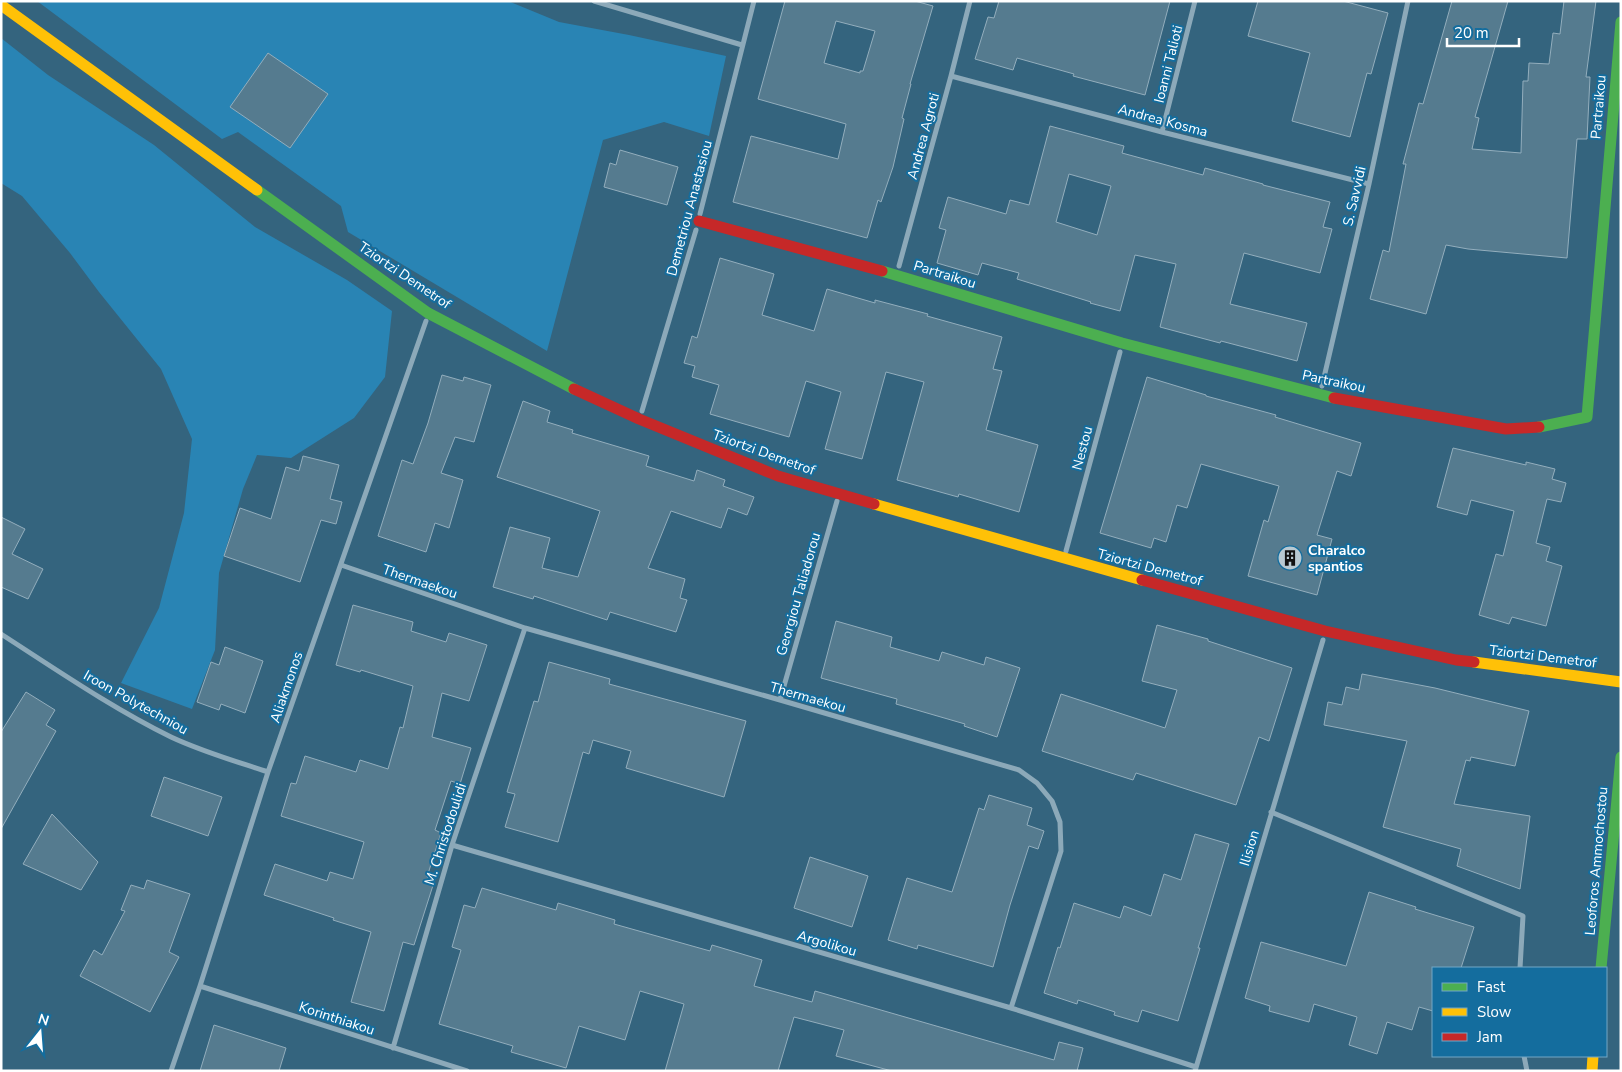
<svg xmlns="http://www.w3.org/2000/svg" width="1622" height="1072" font-family="'Nunito Sans',sans-serif">
<rect width="100%" height="100%" fill="#34647e"/>
<!-- green -->
<path fill="#2984b4" d="M37,1H508L559,22L629,35L726,56L709,136L664,122L603,140L547,351L348,232L341,206L238,132L222,139Z
M1,38L48,75L154,145L255,227L347,280L392,311L385,377L354,418L291,458L257,455L243,489L219,573L215,650L192,709L121,683L159,608L184,513L192,439L161,369L99,292L70,253L22,196L1,183Z"/>
<!-- building -->
<path fill="#557b8f" stroke="#93aebd" fill-rule="evenodd" d="M785,1H915L933,6L910,84H911L902,118L904,119L893,167L881,202L878,200L867,238L733,202L751,136L838,159L846,124L758,99ZM836,21L875,31L863,71H860V73L824,63Z
M999,1H1170L1145,95L1073,76L1074,74L1017,58L1013,70L975,59L988,17L994,18Z
M1258,1H1343L1388,13L1371,74L1367,73L1350,137L1292,121L1310,53L1248,36Z
M1452,1H1508L1475,117L1479,118L1472,149L1521,153L1523,81H1528L1529,63L1549,64L1553,33L1560,34L1564,1H1596L1586,77H1590L1587,139H1577L1567,258L1468,249L1446,245L1426,314L1370,299L1383,250L1389,252L1406,164H1403L1419,103L1423,104Z
M268,53L328,94L290,148L230,107Z
M1050,126L1124,146L1122,153L1203,175L1205,168L1263,184V185L1330,202L1323,227L1332,229L1320,273L1244,253L1230,304L1307,323L1297,361L1221,341L1220,343L1160,327L1176,264L1135,255L1120,311L1090,303L1091,302L1017,279L1019,273L982,263L978,275L937,263L946,230L939,228L948,197L1006,214L1010,200L1029,205ZM1069,174L1111,186L1097,235L1056,222Z
M620,150L678,167L667,205L604,187L610,163L616,165Z
M720,258L774,274L762,315L814,331L827,289L875,303V300L928,314L927,316L1002,337L993,369L1002,371L986,430L1038,445L1019,512L959,494L958,497L897,480L924,382L886,372L862,459L825,449L841,392L806,381L789,437L710,414L719,385L692,377L695,366L684,363L692,336L697,338Z
M442,375L463,381L464,377L491,385L474,442L455,437L441,473L463,480L449,528L435,523L426,552L378,536L402,460L413,464L428,423Z
M1147,377L1206,395V396L1276,415L1275,417L1361,443L1351,476L1337,471L1317,535L1332,539L1317,595L1248,576L1264,520L1268,522L1279,486L1201,464L1187,508L1177,505L1166,542L1154,538L1151,548L1100,533Z
M523,401L550,411L547,422L573,430L572,433L649,456L646,466L694,481L697,470L725,480L723,486L754,497L747,515L728,508L721,528L671,511L648,568L685,579L680,598L687,600L676,632L610,612L607,620L534,596L533,599L493,587L510,527L550,538L542,568L578,577L600,511L497,477Z
M1453,448L1526,465V462L1555,469L1552,479L1566,483L1561,502L1547,499L1536,543L1550,547L1546,561L1562,566L1546,626L1512,617L1509,624L1479,615L1496,554L1503,556L1514,511L1471,500L1467,515L1437,507Z
M303,456L339,465L330,499L342,502L336,524L321,520L300,582L224,556L240,508L271,519L286,467L299,471Z
M1,517L25,529L12,554L43,569L28,599L1,587Z
M353,605L413,622L411,631L446,642L449,633L487,645L469,701L442,693L432,737L471,748L460,784L451,781L435,830L441,833L427,877L435,879L414,945L403,942L384,1011L351,1002L371,932L333,920L334,918L264,895L275,864L327,881L330,872L353,879L364,842L281,816L291,783L296,784L305,756L356,772L360,760L388,769L400,727L403,728L413,686L361,670L360,672L336,665Z
M836,621L892,637L890,647L939,661L942,652L984,665L986,657L1020,668L997,737L964,726L965,724L896,704L897,699L821,678Z
M1157,625L1208,639V641L1292,668L1269,741L1259,737L1236,805L1136,773L1133,780L1042,751L1061,694L1165,728L1177,690L1142,681Z
M225,647L263,661L245,713L221,704L219,710L197,702L211,662L219,665Z
M549,662L610,679L609,684L746,721L724,797L626,768L631,751L593,740L589,754L583,752L558,842L505,827L515,794L507,792L534,701L538,702Z
M1362,674L1435,688L1529,711L1515,766L1471,757L1470,761L1466,760L1454,804L1530,816L1520,889L1457,866L1461,849L1383,827L1407,741L1324,725L1328,702L1342,705L1346,687L1359,690Z
M26,692L55,710L46,725L56,731L1,829V732Z
M164,777L222,797L208,836L151,816Z
M989,795L1032,808L1027,825L1044,831L1038,849L1029,846L1010,905L993,967L918,945L917,949L888,940L907,878L952,892L979,808L984,810Z
M52,814L98,862L81,890L23,864Z
M1195,834L1229,844L1198,948H1200L1178,1021L1142,1010L1138,1022L1114,1015L1115,1012L1078,1000L1077,1004L1044,993L1058,947L1060,948L1074,903L1120,918L1124,906L1151,916L1164,874L1181,880Z
M810,857L868,876L852,927L794,908Z
M147,880L190,894L169,952L179,957L150,1012L80,976L94,950L102,955L125,911L121,910L131,885L144,889Z
M482,888L556,910L558,903L615,920L614,924L710,951L712,945L762,960L754,986L812,1002L815,991L1054,1060L1059,1042L1083,1048L1077,1071H892L836,1056L844,1030L794,1017L778,1071H665L684,1004L640,991L625,1040L579,1026L566,1068L511,1052L513,1046L439,1024L461,950L452,947L464,905L475,908Z
M1369,892L1416,907L1415,909L1474,927L1461,968H1433V1011L1419,1007L1412,1030L1387,1022L1377,1054L1349,1045L1357,1017L1314,1004L1309,1022L1269,1011L1270,1006L1245,998L1261,942L1346,966Z
M214,1025L286,1048L279,1071H200Z"/>
<g fill="none" stroke-linecap="round" stroke-linejoin="round">
<!-- street -->
<path stroke="#8ca9b9" stroke-width="5" d="M594,1L742,45
M951,76L1162,132L1369,184
M1162,132L1195,1
M700,214L754,1
M899,266L951,76L970,1
M1322,386L1369,184L1408,1
M642,411L696,230
M1066,551L1120,352
M341,565L525,628L780,700L1019,770L1037,783L1052,801L1060,822L1061,851L1011,1008
M1,634C57,670 112,708 171,737C203,752 235,761 268,772
M780,700L837,501
M1271,812L1523,916L1520,968
M452,845L1011,1008L1196,1067
M200,986L467,1071
M393,1048L452,845L525,628
M1524,1056L1527,1071
M171,1071L200,986L268,772L426,321
M1195,1071L1323,640"/>
<!-- fast -->
<path stroke="#4caf50" stroke-width="11" d="M257,190L428,313L574,389
M882,271L1122,343L1334,398
M1539,427L1587,417L1621,22
M1601,968L1621,757"/>
<!-- slow -->
<path stroke="#ffc107" stroke-width="11" d="M1,5L257,190
M874,504L1142,580
M1474,662L1621,682
M1592,1071L1593,1056"/>
<!-- jam -->
<path stroke="#c62828" stroke-width="11" d="M699,221L882,271
M574,389L639,419L778,476L874,504
M1334,398L1506,429L1539,427
M1142,580L1325,631L1456,660L1474,662"/>
</g>
<!-- icons -->
<defs>
<symbol id="building-disc" viewBox="-11 -11 22 22"><circle r="9.5" fill="#b8c9d2" stroke="#146d9e"/><path d="M-4-6H4V6H1V3H-1V6H-4ZM-2.5-4.3h1.7v1.8h-1.7ZM.8-4.3h1.7v1.8H.8ZM-2.5-1h1.7V.8h-1.7ZM.8-1h1.7V.8H.8Z" fill="#111"/></symbol>
</defs>
<g fill-rule="evenodd">
<use href="#building-disc" x="1276" y="544" width="28" height="28"/>
</g>
<g text-anchor="middle" stroke-width="4" stroke-linejoin="round" paint-order="stroke">
<!-- street labels -->
<g font-size="14" fill="#fff" stroke="#146d9e">
<text transform="translate(1168 64) rotate(-76)" y="5">Ioanni Talioti</text>
<text transform="translate(1598 107) rotate(-85)" y="5">Partraikou</text>
<text transform="translate(1163 120) rotate(15)" y="5">Andrea Kosma</text>
<text transform="translate(923 136) rotate(-75)" y="5">Andrea Agroti</text>
<text transform="translate(1354 196) rotate(-77)" y="5">S. Savvidi</text>
<text transform="translate(689 208) rotate(-75)" y="5">Demetriou Anastasiou</text>
<text transform="translate(945 274) rotate(17)" y="5">Partraikou</text>
<text transform="translate(405 275) rotate(34)" y="5">Tziortzi Demetrof</text>
<text transform="translate(1334 381) rotate(12)" y="5">Partraikou</text>
<text transform="translate(1082 448) rotate(-75)" y="5">Nestou</text>
<text transform="translate(764 452) rotate(20)" y="5">Tziortzi Demetrof</text>
<text transform="translate(1150 567) rotate(15)" y="5">Tziortzi Demetrof</text>
<text transform="translate(420 581) rotate(19)" y="5">Thermaekou</text>
<text transform="translate(798 594) rotate(-74)" y="5">Georgiou Taliadorou</text>
<text transform="translate(1543 656) rotate(7)" y="5">Tziortzi Demetrof</text>
<text transform="translate(286 687) rotate(-71)" y="5">Aliakmonos</text>
<text transform="translate(808 697) rotate(16)" y="5">Thermaekou</text>
<text transform="translate(136 702) rotate(29)" y="5">Iroon Polytechniou</text>
<text transform="translate(445 834) rotate(-72)" y="5">M. Christodoulidi</text>
<text transform="translate(1249 848) rotate(-73)" y="5">Ilision</text>
<text transform="translate(1596 861) rotate(-85)" y="5">Leoforos Ammochostou</text>
<text transform="translate(827 943) rotate(16)" y="5">Argolikou</text>
<text transform="translate(337 1018) rotate(18)" y="5">Korinthiakou</text>
</g>
<!-- poi labels -->
<g font-size="14" font-weight="bold" fill="#fff" stroke="#146d9e" text-anchor="start">
<text x="1308" y="555">Charalco<tspan x="1308" dy="16">spantios</tspan></text>
</g>
</g>
<!-- border -->
<rect width="1622" height="1072" fill="none" stroke="#ffffff" stroke-width="5"/>
<!-- legend -->
<rect x="1432" y="967" width="175" height="90" fill="#146d9e" stroke="#72a7c5"/>
<rect x="1442" y="983" width="25" height="8" fill="#4caf50" stroke="#72a7c5"/>
<text x="1477" y="992" font-size="15" fill="#ffffff">Fast</text>
<rect x="1442" y="1008" width="25" height="8" fill="#ffc107" stroke="#72a7c5"/>
<text x="1477" y="1017" font-size="15" fill="#ffffff">Slow</text>
<rect x="1442" y="1033" width="25" height="8" fill="#c62828" stroke="#72a7c5"/>
<text x="1477" y="1042" font-size="15" fill="#ffffff">Jam</text>
<!-- north arrow -->
<g transform="translate(40 1032) rotate(17)" stroke="#146d9e" stroke-width="4" paint-order="stroke">
<path d="M0-4L9 19L0 12L-9 19Z" fill="#ffffff"/>
<text y="-8" font-size="14" font-weight="bold" text-anchor="middle" fill="#ffffff">N</text>
</g>
<!-- scale -->
<path d="M1447 38v8h72v-8" fill="none" stroke="#ffffff" stroke-width="2.5"/>
<text x="1454" y="38" font-size="15" fill="#ffffff" stroke="#146d9e" stroke-width="4" paint-order="stroke">20 m</text>
</svg>
